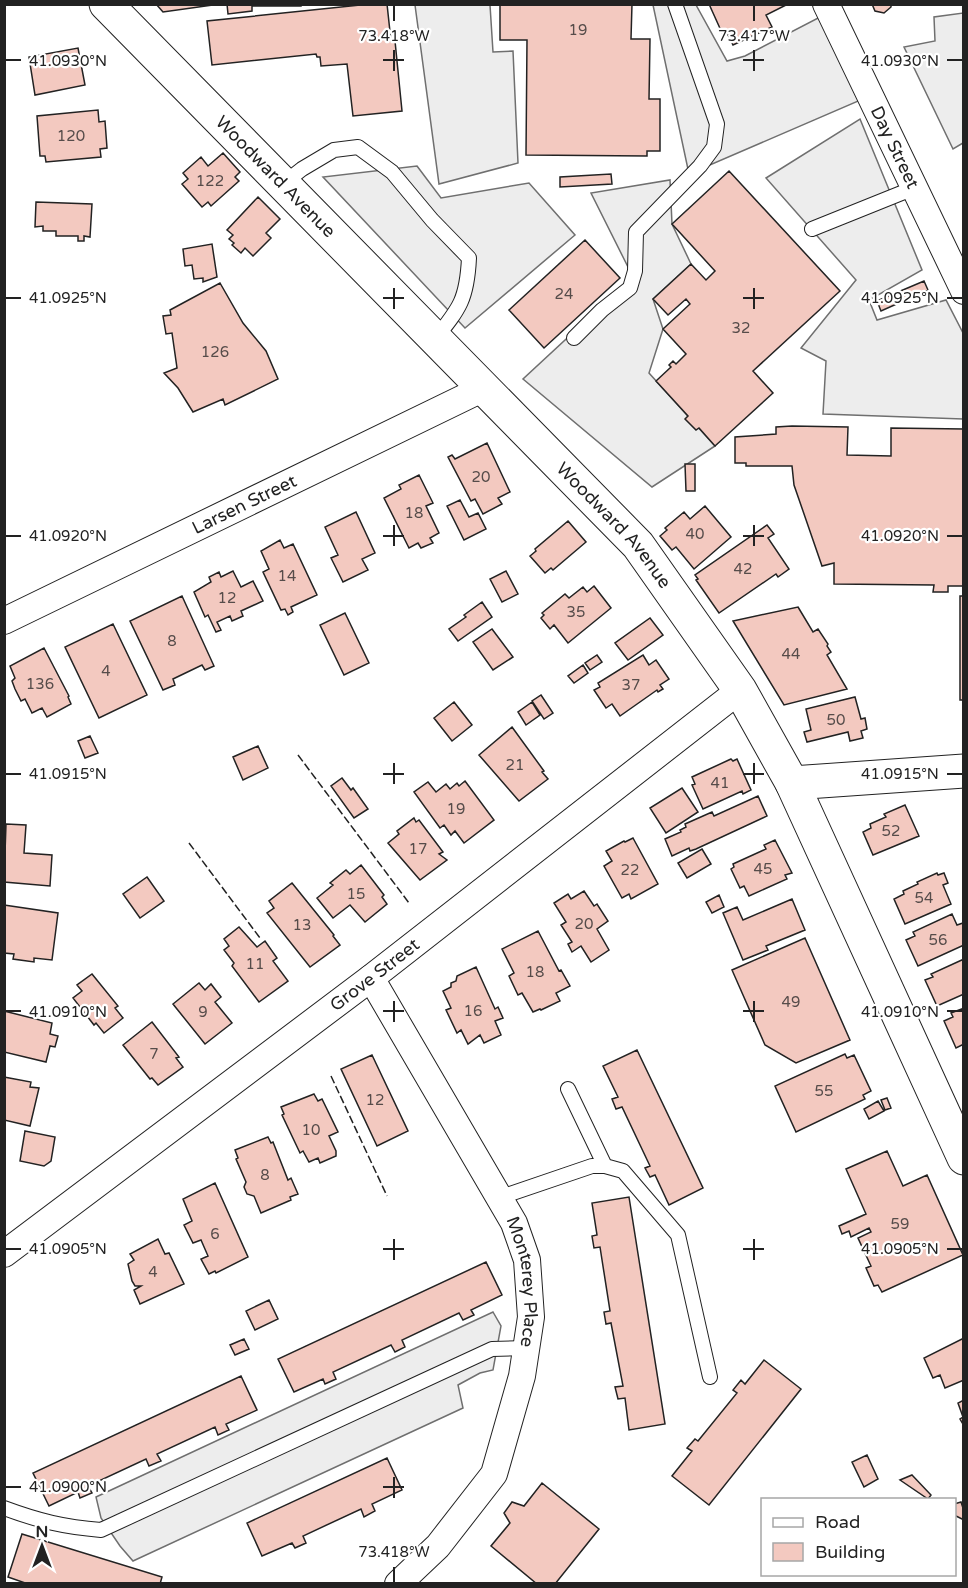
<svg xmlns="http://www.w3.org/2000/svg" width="968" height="1588" font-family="'Varela Round',sans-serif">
<rect width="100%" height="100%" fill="#fff"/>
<!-- parking -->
<path fill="#ededed" stroke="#6f6f6f" stroke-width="1.5" d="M415,5H490L493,52L513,51L518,163L439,184Z
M653,5H696L727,61L745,56L820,17L863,99L689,174Z
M963,13V143L953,149L904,47L935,41L934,17Z
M860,119L922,270L869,300L877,320L946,300L963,333V419L823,414L826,361L801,348L856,280L766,178Z
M417,166L441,198L529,183L575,235L465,328L323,177Z
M670,180L672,224L691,264L653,299L663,329L649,373L715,446L652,487L523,379L633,277L591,193Z
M493,1312L501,1326L493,1370L480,1373L458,1385L463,1408L133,1561L120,1546L101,1518L96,1497Z"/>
<!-- building -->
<path fill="#f3c9c0" stroke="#222" stroke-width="1.5" d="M156,4H220L163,12Z
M227,4H301V6H252V11L228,14Z
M370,4H387L391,41H395L402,111L353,116L347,64L321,66L320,57H317L316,54L212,65L207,21Z
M500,4H632L631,39H650L649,99H660V151H647V156L526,155L527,40H500Z
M709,4H788L766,15L772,27L733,45L727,33L723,35Z
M872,4H891V7L884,13L875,11Z
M78,48L85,85L35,95L29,57Z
M98,110L99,122L105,121L107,148L100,149L101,157L46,162L45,156H40L37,116Z
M223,153L240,172L235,177L239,181L211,206L208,202L202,207L182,184L188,179L183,173L201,157L208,166Z
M729,171L840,291L753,371L773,393L715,446L699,428L696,430L685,419L688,416L656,381L671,367L669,365L673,361L676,364L686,354L663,329L690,304L686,299L668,315L653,299L691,264L706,280L715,271L672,224Z
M611,174L612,184L560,187V177Z
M258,197L280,219L266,233L271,238L253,256L245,248L241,253L232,245L234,243L229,239L233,235L227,230Z
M36,202L92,204L90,237L84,236V241H78V236H56V231H43V226L35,227Z
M585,240L620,278L544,348L509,310Z
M212,244L217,277L203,282V278L194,279L192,265L185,266L183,249Z
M924,281L928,290L881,311L877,301Z
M220,283L243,323L266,351L278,379L225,405L223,399L193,412L178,388L164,373L177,368L172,333L166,334L163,316L171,315L170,310Z
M792,426L848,427L847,455L891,456V428L964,429V586H948V592H933L934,585L834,584V563L822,566L794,485L792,466H746V463H735V437L776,434V427Z
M487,443L510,492L498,498L502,504L483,514L475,499L471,501L448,457L452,455L455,459Z
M685,464H695V491H686Z
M419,475L433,503L426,506L439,533L430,538L433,543L421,548L418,543L409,548L384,498L401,489L399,485Z
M460,500L469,517L478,513L486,529L464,540L447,506Z
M705,506L731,537L694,569L676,547L672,550L660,536L667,530L665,528L684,512L690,519Z
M356,512L375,553L362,559L368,570L343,582L331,558L338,555L325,527Z
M568,521L586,542L553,570L551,568L545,573L530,556L536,551L535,549Z
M767,525L774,534L768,538L789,569L778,577L776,574L719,613L696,580L698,579L695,575Z
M280,540L284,548L293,544L317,595L291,607L293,612L288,615L285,609L281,610L263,572L269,569L261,551Z
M233,571L241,587L253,581L263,601L241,611L243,616L232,621L230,616L217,622L221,630L216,632L208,615L205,617L194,592L211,582L209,577L219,572L221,577Z
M506,571L518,594L502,602L490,579Z
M594,586L611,608L568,643L554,625L550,629L541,618L544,615L542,613L565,594L569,598L583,587L587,592Z
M182,596L214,666L205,670L202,665L173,679L175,685L163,690L130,621Z
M960,596H964V700H960Z
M482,602L492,617L458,641L449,629L466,617L464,615Z
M798,607L813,632L818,629L828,644L827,646L831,652L827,655L847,689L784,705L733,621Z
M345,613L369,663L344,675L320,625Z
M650,618L663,635L628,660L615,643Z
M113,624L147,695L99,718L65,647Z
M492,629L513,657L493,670L473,642Z
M44,648L69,696L68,697L71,704L47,717L42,708L32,713L25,699L21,701L15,689L12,681L15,678L10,666Z
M597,655L602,662L590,670L585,663Z
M643,655L649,665L656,660L669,679L660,685L663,689L658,692L657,690L620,716L612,704L606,708L594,690L600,687L598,683Z
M583,665L588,673L574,683L568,676Z
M541,695L553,713L544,719L532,701Z
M855,697L861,719L865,718L867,729L861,731L863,738L850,741L848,732L807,742L804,732L811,730L806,709Z
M454,702L472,725L452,741L434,718Z
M532,702L540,715L526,725L518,712Z
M512,727L544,771L542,772L548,779L519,801L479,755Z
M90,736L98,753L85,758L78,741Z
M258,746L268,768L243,780L233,757Z
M731,759L733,761L737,759L751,790L743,794L742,791L703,809L692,785L695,784L692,777Z
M342,778L351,790L353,788L368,809L354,818L331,786Z
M465,781L494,820L464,843L455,831L451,835L444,825L440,828L414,792L428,782L436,792L446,784L450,789L457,783L459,786Z
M682,788L698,812L666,833L650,808Z
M758,796L767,816L696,849L690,851L689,848L672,856L665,839L681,832L680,830L686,827L685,824L712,812L714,816Z
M905,805L919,836L873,855L863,832L871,828L870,824L886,817L884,814Z
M414,818L416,822L419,820L443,852L439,854L447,860L420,880L388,843L399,834L397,831Z
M6,824L26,825L24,853L52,855L50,886L4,882Z
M633,838L658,884L631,899L629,894L622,898L604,866L612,861L606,851L624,841L625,842Z
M775,840L792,873L785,875L787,879L749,896L744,886L740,888L731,869L734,867L733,864L766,849L764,845Z
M702,849L711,864L687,878L678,863Z
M361,865L384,895L382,897L387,904L365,922L350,905L333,918L317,898L333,885L330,883L346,870L350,874Z
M937,873L938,875L944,873L948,883L943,885L951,904L905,924L894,899L904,894L903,891L918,884L917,882Z
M147,877L164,901L140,918L123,894Z
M292,883L334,935L333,936L340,945L310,967L267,913L274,908L269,901Z
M584,891L594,906L597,904L608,921L597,929L609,950L591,962L581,946L572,952L568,944L572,942L561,925L566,922L554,903L568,894L571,899Z
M719,895L724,907L712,913L706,902Z
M792,899L805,930L766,946L768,950L743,960L723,913L737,907L743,920Z
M4,905L58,913L52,960L34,958V962L13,959L14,954L4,953Z
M952,914L957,925L963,923L964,925V945L918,966L906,940L915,936L913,932Z
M239,927L257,947L265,941L277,958L273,961L288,981L259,1002L232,966L234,963L224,950L229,946L224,939Z
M538,931L559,971L561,970L570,986L556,993L560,1001L541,1010L540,1009L533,1012L522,993L518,995L509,976L514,973L502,949Z
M805,938L850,1040L796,1063L765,1045L732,970Z
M964,959V994L937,1006L925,980L933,977L931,974Z
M476,967L495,1009L498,1007L503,1018L495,1021L501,1035L484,1043L480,1035L468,1044L461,1030L457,1033L446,1010L451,1008L443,991L451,987V983L456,981L457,976Z
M92,974L118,1006L115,1008L123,1018L104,1033L96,1023L94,1025L73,998L82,991L77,985Z
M199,983L205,990L211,984L221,997L215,1002L232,1023L205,1044L173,1004Z
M964,1008V1044L956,1048L944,1021L953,1017L951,1013Z
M4,1011L52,1023L50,1034L58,1036L55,1047L50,1046L46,1062L4,1052Z
M152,1022L179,1057L176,1058L183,1067L158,1085L152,1078L150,1079L123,1045Z
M637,1050L703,1188L669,1205L655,1175L650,1177L645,1168L650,1166L622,1107L616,1109L612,1099L618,1097L603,1066Z
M845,1054L847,1058L854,1055L871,1091L863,1095L865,1099L796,1132L775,1086Z
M372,1055L408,1131L377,1146L341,1069Z
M4,1077L31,1082L30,1087L39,1088L30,1126L4,1120Z
M314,1094L318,1101L322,1099L338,1132L329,1136L336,1151V1156L320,1163L318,1158L309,1162L303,1151L300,1153L282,1115L284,1114L281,1107Z
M887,1098L891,1108L885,1110L881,1100Z
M878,1101L884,1111L869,1119L864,1109Z
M25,1131L55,1137L51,1161L44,1166L20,1161Z
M268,1137L271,1143L273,1142L288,1180L291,1178L298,1194L290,1197L291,1200L261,1213L254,1196L247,1194L244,1187L246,1182L236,1159L238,1158L235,1150Z
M887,1151L903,1186L927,1175L963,1255L882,1292L878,1285L874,1286L866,1268L871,1266L858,1238L871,1232L869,1228L851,1237L849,1231L842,1234L839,1226L866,1214L846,1169Z
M215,1183L248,1257L216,1273L215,1271L209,1274L201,1259L208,1256L201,1240L193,1243L184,1225L192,1221L183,1199Z
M629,1197L665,1424L629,1430L625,1398L618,1399L615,1387L623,1386L611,1323L606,1324L604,1312L610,1311L600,1247L594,1248L592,1236L597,1235L592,1203Z
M158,1239L165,1254L169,1253L184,1284L140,1304L134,1290L141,1286H135L132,1281L128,1264L134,1260L130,1254Z
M486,1262L502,1295L471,1310L474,1315L463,1320L459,1313L402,1340L405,1347L395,1352L391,1345L333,1372L336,1379L325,1384L323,1379L294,1392L278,1359Z
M269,1300L278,1319L255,1330L246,1311Z
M964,1338V1380L945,1388L940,1375L933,1378L924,1358Z
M244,1339L249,1349L235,1355L230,1345Z
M764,1360L801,1389L709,1505L672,1476L692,1451L687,1448L695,1439L698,1441L737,1393L733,1390L741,1380L745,1384Z
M241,1376L257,1410L226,1424L229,1430L218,1435L215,1427L157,1454L161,1461L149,1466L146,1459L88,1486L92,1493L80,1498L78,1492L49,1506L33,1473Z
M964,1400V1426L960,1419L963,1417L958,1403Z
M867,1455L878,1479L864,1487L852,1462Z
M387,1458L402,1490L372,1504L375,1511L364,1517L361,1509L303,1536L306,1543L295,1548L292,1543L262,1556L247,1523Z
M912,1475L931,1495L928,1499L900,1480Z
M542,1483L599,1529L555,1584H537L491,1546L510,1523L504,1513L512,1502L524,1506Z
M961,1502L964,1511V1520L954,1515V1504Z
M22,1534L162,1577L160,1584H28L8,1577Z"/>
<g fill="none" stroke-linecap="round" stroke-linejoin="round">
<defs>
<path id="service" d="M283,184L302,169L334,150L358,147L392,172L432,220L469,258C467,299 460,308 435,339
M812,229L914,188
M574,338L602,310L630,288L635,271L636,232L700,166L714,147L717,124L675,4
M568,1089L605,1166
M501,1197L592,1166H605L623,1171L678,1235L710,1377
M4,1508C39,1521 64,1527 101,1530L492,1349L527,1348"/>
<g id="minor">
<path id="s1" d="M826,4L964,291"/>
<path id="s2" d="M4,621L484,388"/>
<path id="s3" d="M371,978L514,1223L527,1260L531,1317L522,1376L494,1474L438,1546L398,1584"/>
<path id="s4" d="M4,1254L371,978L740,690"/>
</g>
<g id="secondary">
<path id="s5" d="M106,4L638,545L740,690L792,783L964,1158"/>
<path d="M792,783L964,771"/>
</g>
</defs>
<!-- service casing -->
<use href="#service" stroke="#222" stroke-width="16"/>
<!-- minor casing -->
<use href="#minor" stroke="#222" stroke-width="28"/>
<!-- secondary casing -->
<use href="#secondary" stroke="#222" stroke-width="35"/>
<!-- service -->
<use href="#service" stroke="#fff" stroke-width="14"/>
<!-- minor -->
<use href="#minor" stroke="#fff" stroke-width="26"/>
<!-- secondary -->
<use href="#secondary" stroke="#fff" stroke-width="33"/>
<!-- fence -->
<path stroke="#222" stroke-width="1.5" stroke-dasharray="8 3" stroke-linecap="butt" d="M298,755L409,903
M189,843L260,938
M331,1076L387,1196"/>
</g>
<!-- ticks -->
<path fill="none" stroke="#222" stroke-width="2" d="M394,6V21M754,6V21M394,50V71M754,50V71M6,60H21M383,60H404M743,60H764M947,60H962M394,288V309M754,288V309M6,298H21M383,298H404M743,298H764M947,298H962M394,525V546M754,525V546M6,536H21M383,536H404M743,536H764M947,536H962M394,763V784M754,763V784M6,774H21M383,774H404M743,774H764M947,774H962M394,1001V1022M754,1001V1022M6,1011H21M383,1011H404M743,1011H764M947,1011H962M394,1239V1260M754,1239V1260M6,1249H21M383,1249H404M743,1249H764M947,1249H962M394,1477V1498M6,1487H21M383,1487H404M394,1567V1582"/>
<g text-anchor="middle" stroke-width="4.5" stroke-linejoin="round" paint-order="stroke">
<!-- number labels -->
<g font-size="15" fill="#564c4a">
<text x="578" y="35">19</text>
<text x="71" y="141">120</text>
<text x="210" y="186">122</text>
<text x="564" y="299">24</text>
<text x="741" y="333">32</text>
<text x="215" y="357">126</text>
<text x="481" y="482">20</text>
<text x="414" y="518">18</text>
<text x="695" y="539">40</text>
<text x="743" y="574">42</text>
<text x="287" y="581">14</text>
<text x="227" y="603">12</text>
<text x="576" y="617">35</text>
<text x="172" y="646">8</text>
<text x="791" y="659">44</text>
<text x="106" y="676">4</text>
<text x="40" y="689">136</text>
<text x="631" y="690">37</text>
<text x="836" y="725">50</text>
<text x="515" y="770">21</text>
<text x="720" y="788">41</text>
<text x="456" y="814">19</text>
<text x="891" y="836">52</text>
<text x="418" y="854">17</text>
<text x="763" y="874">45</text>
<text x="630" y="875">22</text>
<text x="356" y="899">15</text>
<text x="924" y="903">54</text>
<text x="584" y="929">20</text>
<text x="302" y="930">13</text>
<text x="938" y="945">56</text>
<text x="255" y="969">11</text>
<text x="535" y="977">18</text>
<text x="791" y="1007">49</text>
<text x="473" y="1016">16</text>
<text x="203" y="1017">9</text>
<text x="154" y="1059">7</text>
<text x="824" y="1096">55</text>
<text x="375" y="1105">12</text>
<text x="311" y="1135">10</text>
<text x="265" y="1180">8</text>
<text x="900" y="1229">59</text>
<text x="215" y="1239">6</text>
<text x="153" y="1277">4</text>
</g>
<!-- street labels -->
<g font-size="18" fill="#222" stroke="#fff">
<text dy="6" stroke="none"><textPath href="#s1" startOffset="159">Day Street</textPath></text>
<text dy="6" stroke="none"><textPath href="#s5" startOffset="242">Woodward Avenue</textPath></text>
<text dy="6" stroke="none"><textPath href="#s2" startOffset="267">Larsen Street</textPath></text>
<text dy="6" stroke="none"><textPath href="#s5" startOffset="728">Woodward Avenue</textPath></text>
<text dy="6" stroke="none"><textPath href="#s4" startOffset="464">Grove Street</textPath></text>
<text dy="6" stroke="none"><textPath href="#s3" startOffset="344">Monterey Place</textPath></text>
</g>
</g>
<g font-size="15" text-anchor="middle" fill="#222" stroke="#fff" stroke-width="4.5" stroke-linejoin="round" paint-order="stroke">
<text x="394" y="41">73.418°W</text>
<text x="754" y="41">73.417°W</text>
<text x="68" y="66">41.0930°N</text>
<text x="900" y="66">41.0930°N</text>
<text x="68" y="303">41.0925°N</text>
<text x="900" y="303">41.0925°N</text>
<text x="68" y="541">41.0920°N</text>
<text x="900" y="541">41.0920°N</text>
<text x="68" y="779">41.0915°N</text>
<text x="900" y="779">41.0915°N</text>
<text x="68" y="1017">41.0910°N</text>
<text x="900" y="1017">41.0910°N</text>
<text x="68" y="1254">41.0905°N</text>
<text x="900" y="1254">41.0905°N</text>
<text x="68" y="1492">41.0900°N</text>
<text x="394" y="1557">73.418°W</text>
</g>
<!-- border -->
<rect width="968" height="1588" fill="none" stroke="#222222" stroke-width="12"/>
<!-- legend -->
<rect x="761" y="1498" width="195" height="78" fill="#ffffff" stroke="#a7a7a7" stroke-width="1.5"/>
<rect x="773" y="1518" width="30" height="9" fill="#ffffff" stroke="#a7a7a7" stroke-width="1.5"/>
<text x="815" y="1528" font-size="18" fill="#222222">Road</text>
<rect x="773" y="1543" width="30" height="18" fill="#f3c9c0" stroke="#a7a7a7" stroke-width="1.5"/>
<text x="815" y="1558" font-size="18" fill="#222222">Building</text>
<!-- north arrow -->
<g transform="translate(42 1546)" stroke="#ffffff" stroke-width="4.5" paint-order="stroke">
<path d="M0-4.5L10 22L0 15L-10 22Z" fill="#222222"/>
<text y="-9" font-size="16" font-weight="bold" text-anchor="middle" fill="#222222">N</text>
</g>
</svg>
